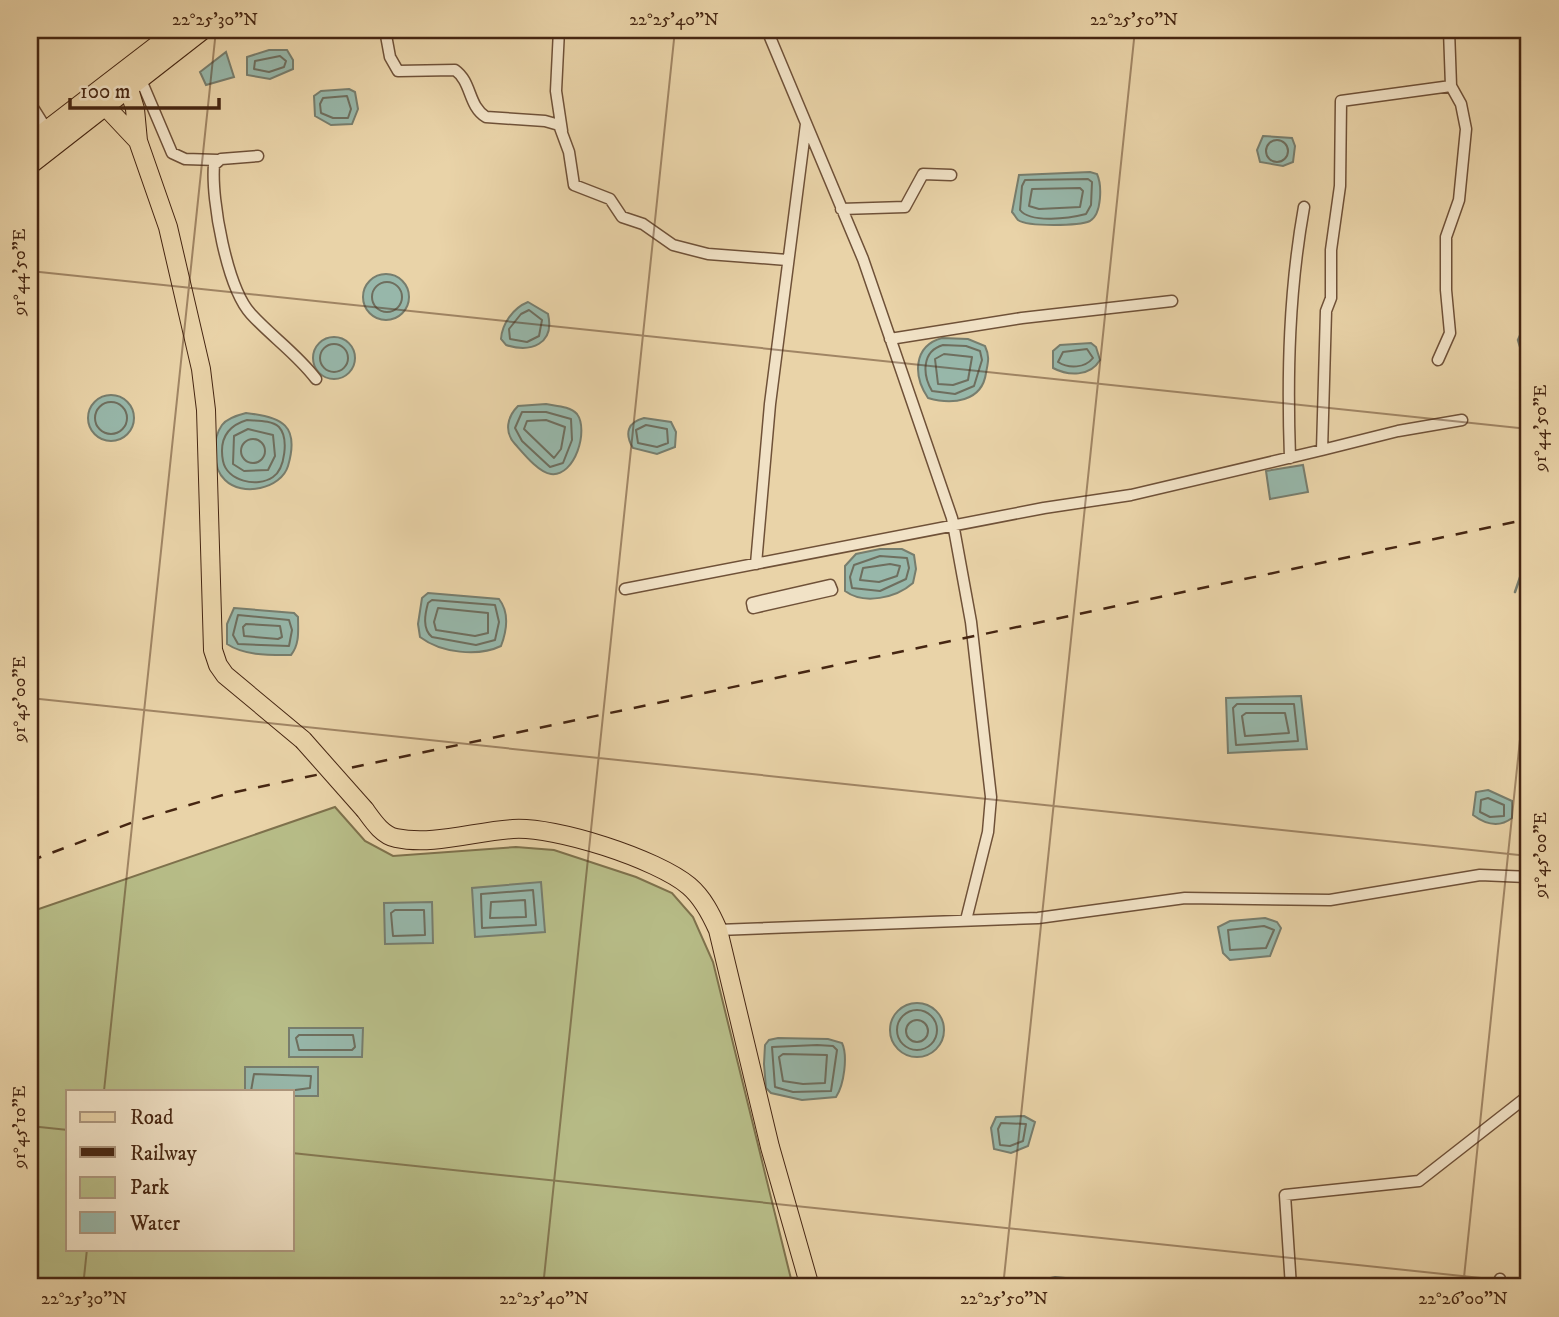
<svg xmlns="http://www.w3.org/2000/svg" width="1559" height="1317" font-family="'IM FELL DW Pica',serif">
<rect width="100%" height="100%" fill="#e9d3a8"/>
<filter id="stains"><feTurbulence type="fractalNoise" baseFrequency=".00286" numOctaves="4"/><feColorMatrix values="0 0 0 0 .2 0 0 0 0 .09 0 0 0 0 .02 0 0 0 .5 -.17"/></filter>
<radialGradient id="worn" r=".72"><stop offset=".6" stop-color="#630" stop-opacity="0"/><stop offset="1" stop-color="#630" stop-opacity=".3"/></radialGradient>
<!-- green -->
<path fill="#b7bc87" stroke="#7e714c" stroke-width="2" fill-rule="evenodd" d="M335,807L365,841L393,856L516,847L554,850L636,877L672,893L693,917L713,962L793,1287H30V912ZM68,1091H292V1249H68Z"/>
<!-- water -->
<path fill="#97b7aa" stroke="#777d6d" stroke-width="2" d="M269,50H287L293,60V69L270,79L247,75V57Z
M226,52L234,77L206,85L200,72Z
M349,89L355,92L358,109L352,124L331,125L315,116L314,96L321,91Z
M1263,136L1292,138L1295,146L1293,162L1283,166L1260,162L1257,150Z
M1090,172L1097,174C1102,185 1102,214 1090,221C1079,226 1028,227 1018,220C1016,218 1014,214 1012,212L1019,175Z
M363 297a23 23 0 1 1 46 0a23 23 0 1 1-46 0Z
M528,302L548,314C555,344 531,353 506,345L501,339C502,324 513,308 528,302Z
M313 358a21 21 0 1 1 42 0a21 21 0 1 1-42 0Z
M942,338L968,339L985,346C990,357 988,362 986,373C982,402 952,405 928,398C913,376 913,346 942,338Z
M1091,343L1096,347L1100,360C1090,377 1068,376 1053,368V351L1060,345Z
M88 418a23 23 0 1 1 46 0a23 23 0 1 1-46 0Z
M546,404C556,406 570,406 577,414C589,430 575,477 551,474C539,473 523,453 515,444C504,432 507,417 518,406Z
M246,413C282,417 300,425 288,466C281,489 242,497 225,480C212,468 212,439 222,425C227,418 238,415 246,413Z
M644,418L671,422L676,432L675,447L657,454L633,448C624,433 628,422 644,418Z
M1303,465L1308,492L1270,499L1266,471Z
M880,549H902L914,555L916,569L913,583C896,598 864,605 845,591V566L856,554Z
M428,593L499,599C510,613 507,630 501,646C478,657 441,653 420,637L418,624L422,598Z
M234,608L294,613L298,617C298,630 300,644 291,655C270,655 245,656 227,644V624Z
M1301,696L1307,749L1228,753L1226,698Z
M1488,790L1512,801V818C1499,828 1485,824 1473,815L1476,792Z
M541,882L545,932L475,937L472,888Z
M432,902L433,943L385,944L384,903Z
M1265,918L1277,922L1281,928L1270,956L1230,960L1223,953L1218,927L1230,921Z
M890 1030a27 27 0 1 1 54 0a27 27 0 1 1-54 0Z
M289,1028H363L362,1057H289Z
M778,1038L828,1039L842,1043C848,1056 844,1085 836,1097L802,1100L771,1093L766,1088L764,1064L765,1045L769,1040Z
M245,1067H318V1096H292V1091H245Z
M1024,1116L1035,1122L1028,1146L1011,1153L994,1149L991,1128L996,1117Z
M1055,1277L1076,1279L1084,1287H1033L1036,1281Z"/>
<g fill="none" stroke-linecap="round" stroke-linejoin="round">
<!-- shore -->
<path stroke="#6e6e5e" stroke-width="2" d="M280,56L286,61L284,67L269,72L254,69L255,61Z
M347,96L351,109L348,118H333L321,113L320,104L323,98Z
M1266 151a11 11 0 1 1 22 0a11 11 0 1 1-22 0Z
M1088,179L1092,182L1091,205L1086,214C1070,218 1031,224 1020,210L1022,186L1025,180Z
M1080,188L1083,191L1080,207L1039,209L1029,206L1032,189Z
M372 297a15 15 0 1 1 30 0a15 15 0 1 1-30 0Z
M529,310L542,320L539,336L527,342L510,339L509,329L521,314Z
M320 358a14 14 0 1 1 28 0a14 14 0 1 1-28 0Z
M943,345L966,346L980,351L982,360L974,386L955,394L932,391C922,374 922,351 943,345Z
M1087,349L1093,358C1085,368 1069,369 1058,362L1063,352Z
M944,354L972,357L968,380L953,385L938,384L935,359Z
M95 418a16 16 0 1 1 32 0a16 16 0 1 1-32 0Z
M522,412H546L571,419L572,440L563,463L550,467L522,441L515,428Z
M247,420C257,421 271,420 279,427C289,438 285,469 273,477C257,488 227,481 223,461C219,440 227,426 247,420Z
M546,420L565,427L561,449L554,458L524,429L527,421Z
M646,425L667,429L668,443L657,447L638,443L636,430Z
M248,429L273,435L275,456L268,470L244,471L233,464L234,436Z
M241 451a12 12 0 1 1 24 0a12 12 0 1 1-24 0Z
M880,556L907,558L909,568L906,579L880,591L852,588L850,577L854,565Z
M890,564L900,566L897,576L879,582L860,580L863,568Z
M432,600L495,605L499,622L495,640L476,645L432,637C422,629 425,614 428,603Z
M438,608L488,613V633L475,636L436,630L434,622Z
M238,615L289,620L292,630L289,646L238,644L233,635Z
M246,624L280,626L282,637L278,639L244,636L243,627Z
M1237,704H1294L1298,741L1236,745L1233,708Z
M1246,713H1285L1289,733L1245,736L1242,716Z
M1488,798L1504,805V816L1490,817L1480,812L1481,800Z
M533,890L536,925L482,928L481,894Z
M525,900L526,917L490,918L491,902Z
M395,910H424L425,935L393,936L391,913Z
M1264,926L1274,930L1266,948L1230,950L1228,930Z
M897 1030a20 20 0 1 1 40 0a20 20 0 1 1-40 0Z
M906 1031a11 11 0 1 1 22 0a11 11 0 1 1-22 0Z
M299,1035H353L355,1047L352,1050H299L296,1038Z
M817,1045L833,1046L837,1050L831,1091L793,1092L775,1087L772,1047Z
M783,1054L827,1055L825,1083L803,1084L783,1081L779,1057Z
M251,1091L254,1074L311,1076L310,1088L288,1091
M1001,1123L1026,1124L1023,1141L1010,1146L1000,1145L998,1129Z"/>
<!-- stream -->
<path stroke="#777d6d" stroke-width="2.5" d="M1529,316L1518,340L1529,376
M1515,592L1529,551"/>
<defs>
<path id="minor" d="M385,30L390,57L398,71L455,70C472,82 468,106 486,117L545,121L559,125L569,152L574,185L610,199L622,217L643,224L673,245L708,254L787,260
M559,30L556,91L562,131
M767,30L863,259L952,518L971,622L991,797L988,832L966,920
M141,80L172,153L185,159L218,160
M30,103L47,130
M258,156L221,159L214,165C211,200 227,288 251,314C272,337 297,354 316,379
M841,209L905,207L923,174L951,175
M890,339L1022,318L1172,301
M1438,360L1450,333L1446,290V237L1459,200L1466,129L1461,104L1451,86
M1322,450L1398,431L1462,420
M1290,458C1287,373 1289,291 1304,207
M756,564L770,404L806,124
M830,585L832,590L753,608L752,603Z
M625,589L1044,508L1131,495L1322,450L1326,311L1331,298V250L1340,186L1341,101L1451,86L1449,30
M718,930L1038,918L1185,898L1330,900L1480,875L1529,877
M1500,1279L1501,1287
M1291,1287L1285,1195L1419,1181L1529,1095"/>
<path id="primary" d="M129,89L135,109L138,141L168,227L201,369L206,410L213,650L218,665L225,675L303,740
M106,107L138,141
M365,810C373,821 382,835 396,838C433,846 476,831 513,829C555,826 657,859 689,886C703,898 711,914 718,930L770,1147L810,1287"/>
<path id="trunk" d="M30,143L177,30
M30,165L203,30"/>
</defs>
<!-- minor casing -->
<use href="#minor" stroke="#6f5138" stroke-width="13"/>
<!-- primary casing -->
<use href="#primary" stroke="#462612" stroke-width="20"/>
<!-- trunk casing -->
<use href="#trunk" stroke="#462612" stroke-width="20"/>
<!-- minor -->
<use href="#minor" stroke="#f1e2c6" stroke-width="10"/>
<!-- primary -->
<use href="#primary" stroke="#e9d3a8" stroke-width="18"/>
<!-- trunk -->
<use href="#trunk" stroke="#e9d3a8" stroke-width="18"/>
<!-- rail -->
<path stroke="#462612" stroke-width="2.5" stroke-dasharray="12 12" stroke-linecap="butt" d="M30,861L136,821L226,794L1529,519"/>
<defs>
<path id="primary-bridge" d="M303,740L365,810"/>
</defs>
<!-- primary-bridge casing -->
<use href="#primary-bridge" stroke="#462612" stroke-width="20" stroke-linecap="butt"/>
<!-- primary-bridge -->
<use href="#primary-bridge" stroke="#e9d3a8" stroke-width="18"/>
</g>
<!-- ticks -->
<path fill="none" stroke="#462612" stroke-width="2" stroke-opacity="0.45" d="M30,271L1529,429M30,698L1529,856M104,1091L216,30M30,1126L68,1130M292,1153L1529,1283M83,1287L87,1249M543,1287L675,30M1003,1287L1135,30M1463,1287L1529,653"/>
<!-- margin -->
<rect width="1559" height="1317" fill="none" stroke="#e9d3a8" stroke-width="77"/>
<!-- legend -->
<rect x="66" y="1090" width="228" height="161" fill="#f1e2c6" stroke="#ad977e" stroke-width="2"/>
<rect x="80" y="1112" width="35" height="10" fill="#e9d3a8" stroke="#ad977e" stroke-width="2"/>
<text x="130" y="1124" font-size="21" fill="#462612">Road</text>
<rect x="80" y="1147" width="35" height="10" fill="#462612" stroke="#ad977e" stroke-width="2"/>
<text x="130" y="1160" font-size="21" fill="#462612">Railway</text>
<rect x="80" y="1177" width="35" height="21" fill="#b7bc87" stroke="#ad977e" stroke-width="2"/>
<text x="130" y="1194" font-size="21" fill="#462612">Park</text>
<rect x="80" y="1212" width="35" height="21" fill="#97b7aa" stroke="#ad977e" stroke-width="2"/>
<text x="130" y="1230" font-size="21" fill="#462612">Water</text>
<!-- scale -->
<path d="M70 98v10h149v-10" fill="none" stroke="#462612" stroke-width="3.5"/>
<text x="80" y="98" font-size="21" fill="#462612" stroke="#f1e2c6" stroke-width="5" paint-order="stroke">100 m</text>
<rect x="38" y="38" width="1482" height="1240" fill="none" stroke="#462612" stroke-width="2.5"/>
<g font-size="18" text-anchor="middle" fill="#462612">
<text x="215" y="25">22°25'30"N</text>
<text x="674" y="25">22°25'40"N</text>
<text x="1134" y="25">22°25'50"N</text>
<text transform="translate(19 272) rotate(-90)" y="6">91°44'50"E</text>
<text transform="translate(1540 428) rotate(-90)" y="6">91°44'50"E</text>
<text transform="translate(19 699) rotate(-90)" y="6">91°45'00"E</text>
<text transform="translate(1540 855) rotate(-90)" y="6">91°45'00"E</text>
<text transform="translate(19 1127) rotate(-90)" y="6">91°45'10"E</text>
<text x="84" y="1304">22°25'30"N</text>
<text x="544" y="1304">22°25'40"N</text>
<text x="1004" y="1304">22°25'50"N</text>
<text x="1463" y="1304">22°26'00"N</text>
</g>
<rect width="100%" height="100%" filter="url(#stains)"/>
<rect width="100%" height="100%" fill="url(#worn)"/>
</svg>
